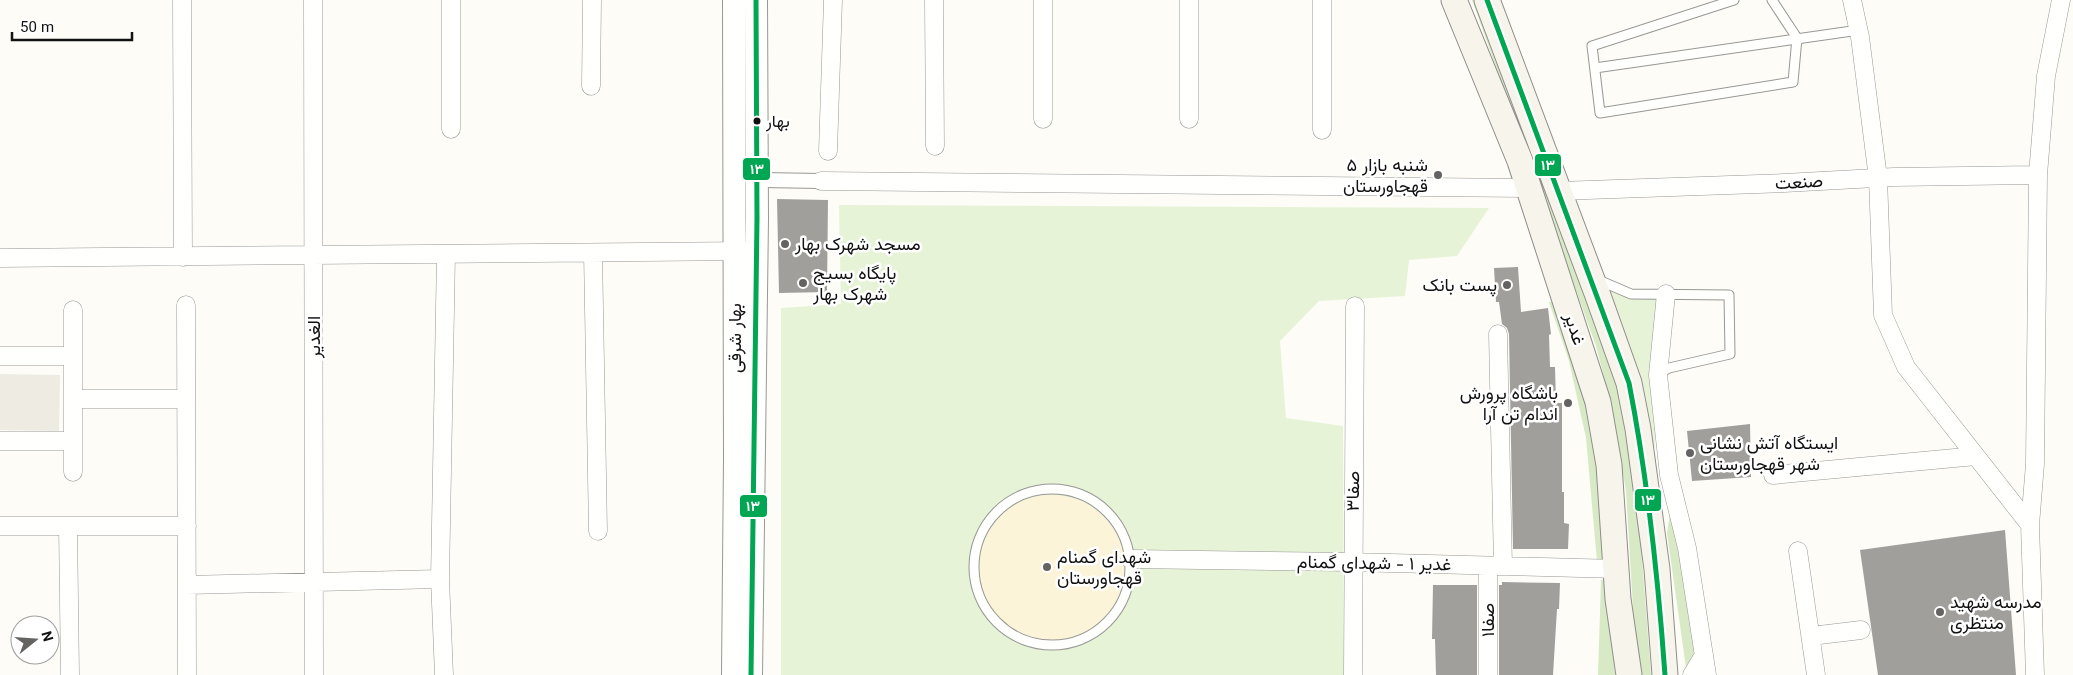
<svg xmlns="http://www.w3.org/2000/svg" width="2073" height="675" font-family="Georgia,Vazirmatn,serif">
<rect width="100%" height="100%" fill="#fdfcf7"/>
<!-- green -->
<path fill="#e7f3d7" d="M839,205L1489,208L1457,256L1409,260L1405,296L1319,301L1280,341L1286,418L1343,426L1344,675H781V308L841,304Z
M1600,287L1632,297L1660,299L1654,368L1655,449L1632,372Z"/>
<!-- forest -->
<path fill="#d8eac5" d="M1472,0H1484L1621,388L1640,532L1651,675H1637L1626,491L1612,408L1596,346Z
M1549,302H1559L1593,420L1607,558L1597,561L1586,438L1569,361Z
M1670,514L1681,546L1699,646L1687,675L1667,533Z
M1608,579L1615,675H1598L1601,580Z"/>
<!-- sand -->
<path fill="#fcf4d9" d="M979 568a73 73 0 1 1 146 0a73 73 0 1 1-146 0Z"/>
<!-- plaza -->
<path fill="#edebe2" d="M0,374L60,375L59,431L0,430Z"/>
<!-- building -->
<path fill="#a19f9c" d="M777,199L828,200L827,292L779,293Z
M1518,267L1521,312L1548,308L1551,334L1549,335L1550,367H1555L1556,403H1562V492H1564V523L1569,524L1568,549H1513L1509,334L1507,328L1502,324L1499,302H1496L1494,268Z
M1750,424L1751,477L1692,481L1687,431Z
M2005,530L2016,675H1878L1860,550Z
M1502,582L1560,583L1559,609H1557L1553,675H1499V585H1502Z
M1433,585H1477V675H1436L1435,639H1432Z"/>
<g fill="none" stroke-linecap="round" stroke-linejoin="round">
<defs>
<path id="service" d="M1734,0L1592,46L1600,113L1793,82L1797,38L1772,0
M1595,68L1859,30
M1596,279L1631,294L1729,295L1730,354L1669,368L1658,374
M974 567a78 78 0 1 1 156 0a78 78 0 1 1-156 0Z"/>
<path id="pedestrian" d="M757,180L821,181"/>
<path id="minor" d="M182,0L183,257
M313,0L314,675
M451,0V129
M934,0L935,146
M1043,0V119
M1322,0V130
M1852,0L1860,37L1878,178L1883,315L1906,367L2030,525
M591,86L592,0
M1189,119V0
M828,151L833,0
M821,181L1529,188
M1559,191L1784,183L1894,177L2038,175
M593,253L598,531
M0,258L747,251
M1666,294L1658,375L1669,475L1687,548L1707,675
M186,305L187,675
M73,310V472
M1498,334L1503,566
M0,356H73
M73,399H186
M0,441H73
M1773,475L1976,456
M0,526H187
M68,526L70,675
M1798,551L1816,675
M1130,559L1352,562L1618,569
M1488,566V675
M187,585L440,579
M1811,636L1861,630
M444,675L440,579L446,254
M1353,675L1355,306
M1692,675L1704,655
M2035,675L2030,525L2035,464L2038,175L2046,76L2061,0"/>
<path id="tertiary" d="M733,675L735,458L734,0
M751,675L757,218L756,0"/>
<path id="secondary" d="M1454,0L1520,161L1598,402L1609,465L1618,599L1629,675
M1487,0L1597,293L1629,383L1638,429L1657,569L1665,675"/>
</defs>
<!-- service casing -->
<use href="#service" stroke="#979795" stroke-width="11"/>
<!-- pedestrian casing -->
<use href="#pedestrian" stroke="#979795" stroke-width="16"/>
<!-- minor casing -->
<use href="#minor" stroke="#979795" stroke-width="19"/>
<!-- tertiary casing -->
<use href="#tertiary" stroke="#979795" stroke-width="24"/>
<!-- secondary casing -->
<use href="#secondary" stroke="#8e8d8b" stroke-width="27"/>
<!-- service -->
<use href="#service" stroke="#fffffe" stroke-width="9"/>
<!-- pedestrian -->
<use href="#pedestrian" stroke="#fffffe" stroke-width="14"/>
<!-- minor -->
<use href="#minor" stroke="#fffffe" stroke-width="18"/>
<!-- tertiary -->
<use href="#tertiary" stroke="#fffffe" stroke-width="22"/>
<!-- secondary -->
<use href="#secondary" stroke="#f6f4eb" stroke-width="25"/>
<defs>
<path id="bus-1" d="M1487,0L1629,383C1648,480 1658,577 1665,675
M751,675L757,218L756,0"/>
</defs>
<!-- bus-1 casing -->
<use href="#bus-1" stroke="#fff" stroke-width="9"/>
<!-- bus-1 -->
<use href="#bus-1" stroke="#00a651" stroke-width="5"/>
</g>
<!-- markers -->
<circle fill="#111" stroke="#fff" stroke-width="2" cx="757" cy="121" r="4.5"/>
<g fill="#646362" stroke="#fff" stroke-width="2">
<circle cx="1438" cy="175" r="5"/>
<circle cx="785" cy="244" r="5"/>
<circle cx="803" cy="283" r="5"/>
<circle cx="1507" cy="285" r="5"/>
<circle cx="1568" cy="403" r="5"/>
<circle cx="1690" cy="453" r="5"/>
<circle cx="1047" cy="567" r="5"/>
<circle cx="1940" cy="612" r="5"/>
</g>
<g text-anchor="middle" stroke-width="5" stroke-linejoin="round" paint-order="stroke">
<!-- bus labels -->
<g font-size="17" fill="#111" stroke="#fff" text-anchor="start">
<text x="766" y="127">بهار</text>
</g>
<!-- poi labels -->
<g font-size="18" fill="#111" stroke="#fff" text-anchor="start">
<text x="1428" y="171" text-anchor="end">۵ شنبه بازار<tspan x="1428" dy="21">قهجاورستان</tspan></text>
<text x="795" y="250">مسجد شهرک بهار</text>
<text x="813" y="279">پایگاه بسیج<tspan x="813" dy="21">شهرک بهار</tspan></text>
<text x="1497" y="291" text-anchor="end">پست بانک</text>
<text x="1558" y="399" text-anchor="end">باشگاه پرورش<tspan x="1558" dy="21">اندام تن آرا</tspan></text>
<text x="1700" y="449">ایستگاه آتش نشانی<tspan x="1700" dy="21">شهر قهجاورستان</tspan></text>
<text x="1057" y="563">شهدای گمنام<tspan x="1057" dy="21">قهجاورستان</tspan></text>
<text x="1950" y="608">مدرسه شهید<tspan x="1950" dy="21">منتظری</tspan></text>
</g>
<!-- street labels -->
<g font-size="18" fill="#111" stroke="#fff">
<text transform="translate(1799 182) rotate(-3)" y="6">صنعت</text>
<text transform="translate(1575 329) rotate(73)" y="6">غدیر</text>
<text transform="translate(314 337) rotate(-90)" y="6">الغدیر</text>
<text transform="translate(735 338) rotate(-90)" y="6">بهار شرقی</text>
<text transform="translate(1353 491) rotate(-89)" y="6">صفا۳</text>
<text transform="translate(1374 563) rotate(1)" y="6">غدیر ۱ - شهدای گمنام</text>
<text transform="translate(1488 620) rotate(-90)" y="6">صفا۱</text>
</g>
</g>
<g stroke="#fff" stroke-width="2">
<rect x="1534" y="153" width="28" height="24" rx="5" fill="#00a651"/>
<rect x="742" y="157" width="29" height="24" rx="5" fill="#00a651"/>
<rect x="1634" y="488" width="28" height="24" rx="5" fill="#00a651"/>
<rect x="739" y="494" width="29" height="24" rx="5" fill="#00a651"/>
</g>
<g font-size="14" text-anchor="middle" font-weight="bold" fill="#fff">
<text x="1548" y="170">۱۳</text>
<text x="757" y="174">۱۳</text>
<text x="1648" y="505">۱۳</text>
<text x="753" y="511">۱۳</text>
</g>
<!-- north arrow -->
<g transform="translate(35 640) rotate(73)"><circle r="24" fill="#ffffff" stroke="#a0a0a0"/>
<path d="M0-4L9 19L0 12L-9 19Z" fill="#646362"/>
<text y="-8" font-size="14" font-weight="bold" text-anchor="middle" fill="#111111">N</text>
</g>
<!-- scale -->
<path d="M12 32v8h120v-8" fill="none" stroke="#111111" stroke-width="2.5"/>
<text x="20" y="32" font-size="15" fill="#111111" stroke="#ffffff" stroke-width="4" paint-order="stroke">50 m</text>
</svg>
